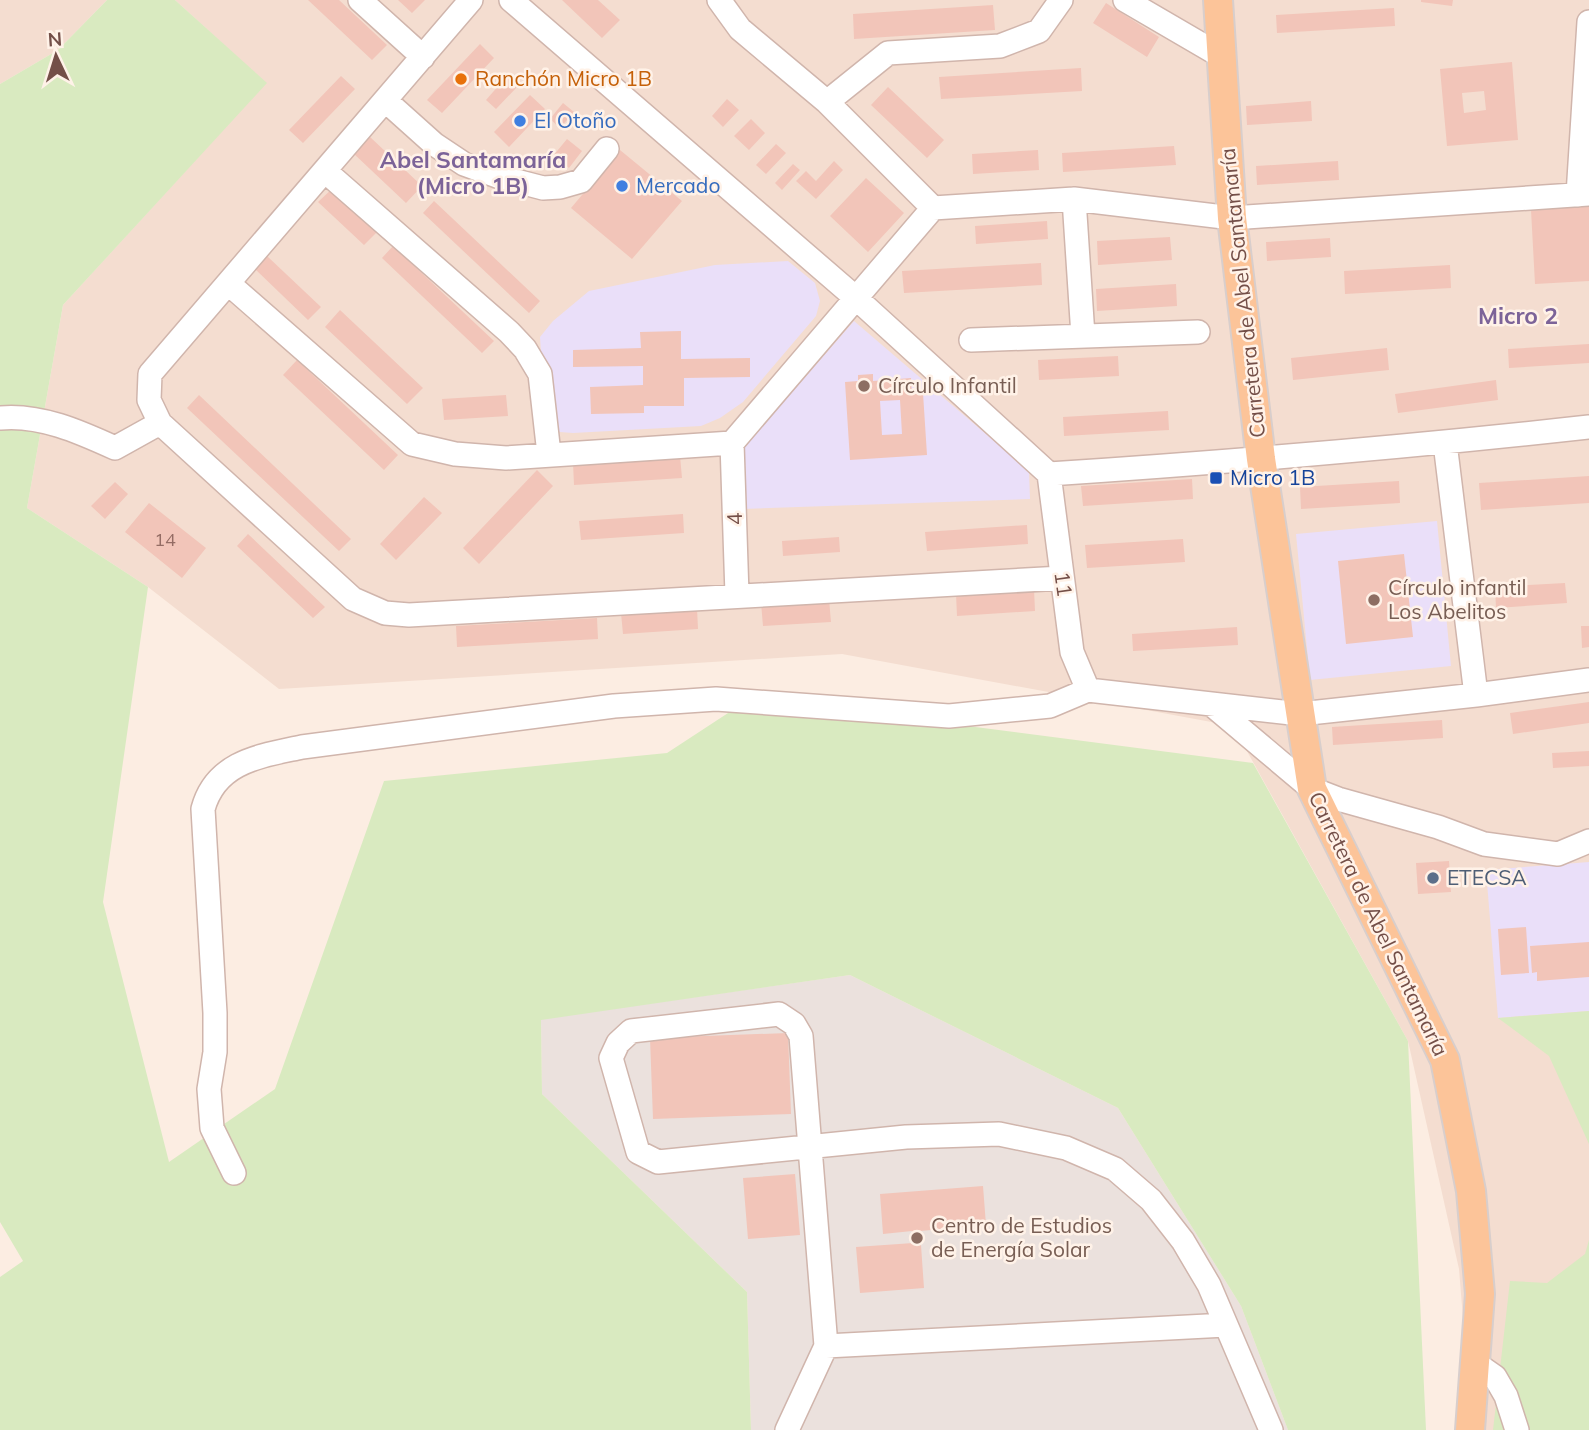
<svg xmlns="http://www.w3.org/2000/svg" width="1589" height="1430" font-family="Mulish,sans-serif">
<rect width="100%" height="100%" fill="#fcede2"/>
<!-- residential -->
<path fill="#f4ddd0" d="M0,0H107L58,50L0,84Z
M175,0H1589V1430H1472L1459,1269L1408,1041L1233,726L842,654L279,689L148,587L27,508L63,305L266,83Z"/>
<!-- industrial -->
<path fill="#ebe1dd" d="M850,975L1118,1108L1241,1306L1288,1430H751L747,1292L542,1094L541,1019Z"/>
<!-- education -->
<path fill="#eadff9" d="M788,261L815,283L820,301L816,316L743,402L720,418L701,426L573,433L560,432L552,426L545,411L540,337L553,321L589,291L715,265Z
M854,321L1029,471L1030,499L743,509L741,451Z
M1437,521L1451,666L1310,680L1296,534Z
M1589,862V1011L1498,1018L1486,870Z"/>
<!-- green -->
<path fill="#d9eac0" d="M107,0H175L267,83L63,305L27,508L148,587L103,902L169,1162L275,1089L384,781L667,753L751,698L1253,763L1408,1041L1426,1430H1288L1241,1306L1118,1108L850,975L541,1020L542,1094L747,1292L751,1430H0V1277L23,1261L0,1222V84L58,50Z
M1589,1011V1144L1549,1056L1498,1018Z
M1589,1240V1430H1493L1510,1281L1547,1283L1585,1254Z"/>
<!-- building -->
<path fill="#f2c5b9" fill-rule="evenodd" d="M308,0H339L387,45L372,60Z
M398,0H425L412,13Z
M562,0H598L620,20L602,38Z
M1421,0H1453L1452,6L1421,2Z
M1106,3L1159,37L1147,57L1093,23Z
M993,5L995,30L854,39L853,14Z
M1394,8L1395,26L1277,33L1276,15Z
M480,44L494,58L442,113L427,100Z
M1512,62L1518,140L1447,146L1440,69ZM1484,91L1486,110L1464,113L1462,93Z
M1081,68L1082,91L941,99L939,77Z
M341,76L355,89L303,143L289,130Z
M507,76L518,86L496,109L486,100Z
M888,87L944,140L927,158L871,105Z
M530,95L545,109L509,147L494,132Z
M727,99L739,110L723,127L712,116Z
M1311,101L1312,121L1247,125L1246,106Z
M563,103L574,112L560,128L550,119Z
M751,119L765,133L749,150L734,136Z
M369,136L422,186L406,203L353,153Z
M567,139L582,151L569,168L553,156Z
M776,144L786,153L766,174L756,165Z
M1174,146L1176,165L1063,172L1062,153Z
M620,150L682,201L632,259L571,208Z
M1038,150L1039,170L973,174L972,154Z
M834,161L843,170L816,199L796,181L806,171L816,181Z
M1338,161L1339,180L1257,185L1256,166Z
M793,164L800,170L782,190L775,183Z
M866,178L904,213L868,252L830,216Z
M333,188L378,231L364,245L318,202Z
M434,201L540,301L529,313L423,213Z
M1589,206V281L1535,284L1531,210Z
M1047,221L1048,239L976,244L975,226Z
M1170,237L1172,260L1098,265L1097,241Z
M1330,238L1331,257L1267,261L1266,242Z
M393,246L494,341L482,353L382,258Z
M267,256L321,307L308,320L255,269Z
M1041,263L1042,285L904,293L902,271Z
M1450,265L1451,288L1345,294L1344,271Z
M1176,284L1177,306L1097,311L1096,289Z
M340,310L423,388L407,404L325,327Z
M681,331V359L750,358V377L684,378V406H644V413L591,414L590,387L643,385V366L573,367V350L641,348L640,332Z
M1589,344V363L1509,368L1508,349Z
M1387,348L1389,370L1293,380L1291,358Z
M1118,356L1119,376L1039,380L1038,360Z
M297,360L398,455L384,470L283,375Z
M873,374V381L911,378L912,394L923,393L927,455L850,460L845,382L858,381V375ZM900,400L902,434L882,435L880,401Z
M1496,380L1498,400L1398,413L1395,394Z
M199,395L351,539L339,551L187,408Z
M506,395L508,416L444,420L442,399Z
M1168,411L1169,430L1064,436L1063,417Z
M680,456L682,478L574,485L573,463Z
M537,470L553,486L479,564L463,548Z
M1589,476V503L1481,510L1479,483Z
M1192,479L1193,499L1083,506L1081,486Z
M1399,481L1400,503L1301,509L1300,487Z
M115,482L128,494L105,519L91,506Z
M424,497L442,513L396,560L380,544Z
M149,503L206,548L182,578L125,532Z
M683,514L684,533L581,540L579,521Z
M1027,525L1028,544L927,551L925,532Z
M248,534L325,607L313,618L237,546Z
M839,537L840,552L783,556L782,541Z
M1183,539L1185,562L1087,568L1085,545Z
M1404,554L1413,637L1346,644L1338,561Z
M1565,583L1567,603L1496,608L1495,587Z
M1034,589L1035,611L957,616L956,594Z
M829,599L831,622L763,626L761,603Z
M697,608L698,629L623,634L621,613Z
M597,618L598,639L457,647L456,626Z
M1581,626H1589V647L1582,648Z
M1237,627L1238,645L1133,651L1132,634Z
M1589,702V723L1513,734L1510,713Z
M1442,720L1443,738L1333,745L1332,727Z
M1589,751V766L1553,768L1552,753Z
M1449,861L1451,892L1418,894L1416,863Z
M1526,927L1529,973L1501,975L1498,929Z
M1589,942V977L1537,981V972L1532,973L1530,946Z
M788,1033L791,1114L653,1119L650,1038Z
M795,1174L800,1235L748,1239L743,1178Z
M983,1186L986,1225L920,1231L924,1288L860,1293L856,1247L913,1243L912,1231L883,1234L880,1194Z"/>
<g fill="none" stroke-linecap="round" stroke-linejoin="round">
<defs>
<path id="minor" d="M360,0L423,57
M471,0L150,374L149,400L160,423L353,599L385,613L409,615L1062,578
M511,0L857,299L1049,474C1229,462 1409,447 1589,427
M719,0L740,29L827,102L933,208
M1125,0L1221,56
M386,101L434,144L464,164L497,176L543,188L560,187L581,181L607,149
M827,102L888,53L1000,46L1039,31L1061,0
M325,171L509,332L525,349L540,374L549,454
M1578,195L1589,22
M1074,199L1083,336
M229,284L412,444L455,454L506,458L732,443L933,208L1074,199L1232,218L1589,194
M971,340L1198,332
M0,418C40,414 80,432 115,448L160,423
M732,443L737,595
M1445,443L1476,695
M1049,474L1072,652L1088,690
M1211,704L1312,789L1338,799L1438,827L1484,844L1558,854L1589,841
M234,1173L212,1128L209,1089L215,1052V1013L203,809C216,761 261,756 302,747L614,706L716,699L949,716L1050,706L1088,690L1300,714L1476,695L1589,680
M826,1346L1226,1325
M1475,1363L1495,1377L1506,1396L1517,1430
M787,1430L826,1346L801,1036L794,1024L779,1014L631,1031L618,1043L611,1058L638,1152L658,1162L906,1137L999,1134L1066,1148L1115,1169L1151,1200L1183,1241L1209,1285L1271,1430"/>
<path id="major" d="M1218,0L1232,218L1261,459L1312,789L1445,1060L1471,1191L1480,1294L1470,1430"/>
</defs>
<!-- minor casing -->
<use href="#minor" stroke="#d0b5ac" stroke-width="26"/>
<!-- major casing -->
<use href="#major" stroke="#d8cecc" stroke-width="32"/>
<!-- minor -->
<use href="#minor" stroke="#fff" stroke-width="23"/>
<!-- major -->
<use href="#major" stroke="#fcc499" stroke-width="28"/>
</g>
<!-- markers -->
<circle fill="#e8710a" stroke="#fff2e8" stroke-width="2.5" cx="461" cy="79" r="7"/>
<g fill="#3f7fe0" stroke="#fff2e8" stroke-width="2.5">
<circle cx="520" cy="121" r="7"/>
<circle cx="622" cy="186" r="7"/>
</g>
<g fill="#8d6e63" stroke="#fff2e8" stroke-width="2.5">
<circle cx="864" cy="386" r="7"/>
<circle cx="1374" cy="600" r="7"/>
<circle cx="917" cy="1238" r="7"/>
</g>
<rect fill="#1a4fb4" stroke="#fff2e8" stroke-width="2.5" x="1209" y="471" width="14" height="14" rx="3.5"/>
<circle fill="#5c6f8a" stroke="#fff2e8" stroke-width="2.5" cx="1433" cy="878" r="7"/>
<g text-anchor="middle" stroke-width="5" stroke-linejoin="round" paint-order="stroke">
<!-- number labels -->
<g font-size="18" fill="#946c64">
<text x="165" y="546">14</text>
</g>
<!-- food labels -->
<g font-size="21" fill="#c56008" stroke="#fff2e8" text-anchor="start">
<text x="475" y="86">Ranchón Micro 1B</text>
</g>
<!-- shop labels -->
<g font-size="21" fill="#366cbe" stroke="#fff2e8" text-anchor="start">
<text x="534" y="128">El Otoño</text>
<text x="636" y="193">Mercado</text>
</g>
<!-- street labels -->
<g font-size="21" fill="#744f48" stroke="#fff2e8">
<text transform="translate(1243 293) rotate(-96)" y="7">Carretera de Abel Santamaría</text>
<text transform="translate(735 519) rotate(-92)" y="7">4</text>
<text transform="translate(1063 584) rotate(82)" y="7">11</text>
<text transform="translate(1378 924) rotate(64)" y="7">Carretera de Abel Santamaría</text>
</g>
<!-- education labels -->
<g font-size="21" fill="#785e54" stroke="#fff2e8" text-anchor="start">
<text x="878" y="393">Círculo Infantil</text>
<text x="1388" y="595">Círculo infantil<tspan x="1388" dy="24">Los Abelitos</tspan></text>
<text x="931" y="1233">Centro de Estudios<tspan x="931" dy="24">de Energía Solar</tspan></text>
</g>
<!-- transit labels -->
<g font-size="21" fill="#164399" stroke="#fff2e8" text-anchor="start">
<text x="1230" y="485">Micro 1B</text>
</g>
<!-- service labels -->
<g font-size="21" fill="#4e5e75" stroke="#fff2e8" text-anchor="start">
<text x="1447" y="885">ETECSA</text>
</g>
<!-- neighbourhood labels -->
<g font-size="23" font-weight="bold" fill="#7c6398" stroke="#fff2e8">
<text x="473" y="168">Abel Santamaría<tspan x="473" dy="26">(Micro 1B)</tspan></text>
<text x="1518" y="324">Micro 2</text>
</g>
</g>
<!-- north arrow -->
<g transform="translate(56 56) rotate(356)" stroke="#fff2e8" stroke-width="5" paint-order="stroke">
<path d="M0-5L12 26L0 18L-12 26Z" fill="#744f48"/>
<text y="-10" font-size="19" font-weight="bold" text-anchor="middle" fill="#744f48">N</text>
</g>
</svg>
